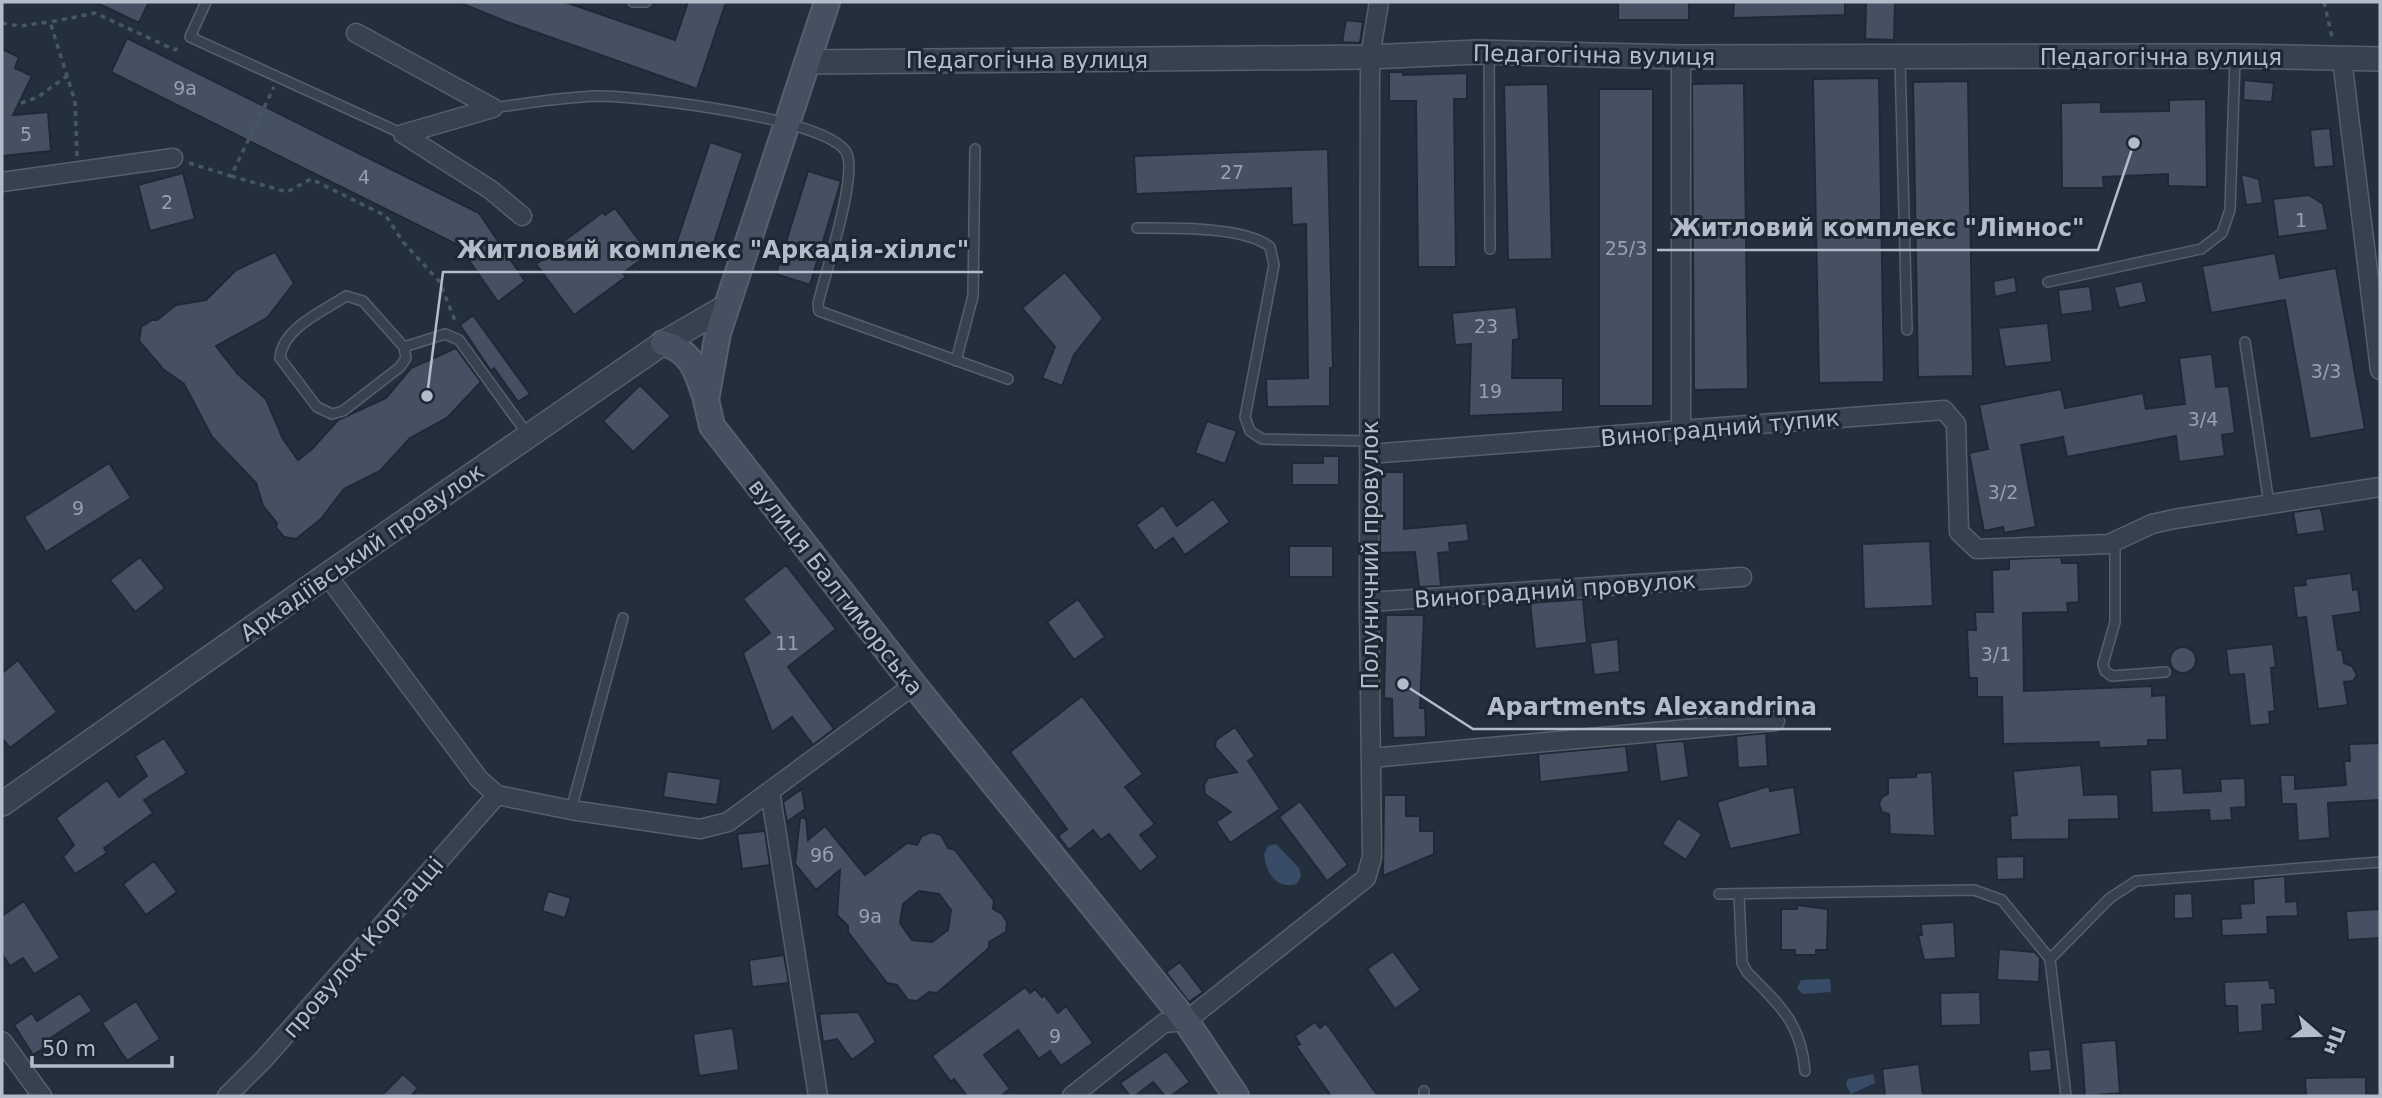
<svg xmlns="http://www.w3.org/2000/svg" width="2382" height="1098" font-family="'DejaVu Sans',sans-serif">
<rect width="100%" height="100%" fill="#242f3e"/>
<!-- water -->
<path fill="#394c67" d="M1276,844L1299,868L1301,876L1297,884C1275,890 1266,871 1264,854L1268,846Z
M1830,979L1831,992L1803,994L1797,988L1801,980Z
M1873,1074L1875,1083L1851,1094L1846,1085L1848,1079Z"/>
<!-- building -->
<path fill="#455162" stroke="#1f2835" stroke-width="2" fill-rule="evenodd" d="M95,2H149L139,23Z
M458,2H565L675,40L688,2H726L697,89L510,23Z
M1618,2H1689V20H1618Z
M1734,2H1845V15L1733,18Z
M1866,2H1895L1894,40L1865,39Z
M1346,20L1363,22L1360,43L1342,42Z
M127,38L479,213L525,281L498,302L458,245L111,72Z
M2,49L19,57L15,68L32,76L13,115L48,112L51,151L2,156Z
M1389,72H1403V75L1467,73V99H1454L1456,267H1418L1416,101H1389Z
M1879,78L1884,382L1819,383L1813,79Z
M2244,80L2274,83L2272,102L2243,100Z
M1968,81L1973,376L1918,377L1913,82Z
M1744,83L1748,389L1694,390L1692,84Z
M1548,84L1552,259L1508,260L1504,85Z
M1599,89H1653V406H1599Z
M2206,99L2207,187L2168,186V174L2103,177L2104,188H2062L2061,103L2101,102V112L2169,111V100Z
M2330,128L2334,166L2314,168L2310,130Z
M710,142L743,153L710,255L676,244Z
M1328,149L1333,368H1330V406L1267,407L1266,379L1308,378L1306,224L1292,225L1291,188L1136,194L1134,156Z
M808,171L841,181L810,285L776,274Z
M183,173L195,219L150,231L138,185Z
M2241,174L2259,179L2263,203L2246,205Z
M2309,195L2323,204L2328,230L2278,237L2273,199Z
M615,208L643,246L635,253L641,260L623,273L626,277L574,315L536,264L550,254L546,249L558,239L561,243L603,212L605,215Z
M275,252L294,283L267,318L216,346L237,373L266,399L283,439L298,460L312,449L338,420L386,398L411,368L456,348L481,382L447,418L410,438L380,471L344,489L321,519L296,539L284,537L276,527L277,523L263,506L256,483L212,437L184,384L163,369L139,341L141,327L152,320H157L176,305L206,300L236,270Z
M2275,253L2280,278L2336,268L2365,429L2310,439L2285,300L2211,313L2202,266Z
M1065,272L1103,318L1074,355L1062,386L1042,378L1055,347L1022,308Z
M2015,277L2017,292L1995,297L1993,281Z
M2142,281L2147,302L2119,308L2114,287Z
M2090,286L2093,311L2061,315L2058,290Z
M1516,307L1519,339L1513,340L1512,378H1563V412L1469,416L1471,344L1455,345L1452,313Z
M473,315L530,394L518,402L494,368L491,371L460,325Z
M2048,323L2052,362L2005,367L1998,328Z
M2212,354L2216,387L2229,386L2235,433L2222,435L2225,456L2179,462L2176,436L2067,457L2063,437L2021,445L2036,527L2004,533L2003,527L1984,531L1969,453L1988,449L1979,405L2061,389L2065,408L2143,393L2146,409L2185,404L2179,358Z
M640,385L671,416L633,452L603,421Z
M1207,421L1237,431L1225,464L1195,453Z
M1323,456H1339V485H1292V463H1323Z
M109,463L131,498L46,552L24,517Z
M1381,472H1404V529L1467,523L1469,541L1449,543L1450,552L1438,553L1441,586L1419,587L1415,552L1380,553Z
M1213,499L1230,522L1185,555L1173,538L1155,551L1136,525L1163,505L1177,526Z
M2321,508L2325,531L2297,535L2293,512Z
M1930,541L1933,606L1864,609L1862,544Z
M1289,546H1333V577H1289Z
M140,557L165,588L135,612L110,580Z
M2061,557L2062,563H2078L2079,602L2067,603L2068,612L2023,613L2024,691L2152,686V696L2166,695L2167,740H2148V746L2099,748V742L2003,744L2002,697H1977V678H1969L1967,630H1976L1975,612H1993L1992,570L2009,569V559Z
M786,565L836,629L788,667L834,729L813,745L792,717L772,732L743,653L770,633L743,599Z
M2351,573L2353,590L2358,589L2361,612L2333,616L2338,650H2342L2344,663L2352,666L2357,675L2353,681L2344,682L2348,705L2318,709L2306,617L2297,618L2293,586L2306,585L2305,579Z
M1078,599L1105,637L1074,660L1047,622Z
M1583,599L1587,643L1535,649L1530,603Z
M1386,615H1424L1420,708H1425L1426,737L1393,738L1392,699L1384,698Z
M1618,639L1620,672L1594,675L1590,643Z
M2273,644L2276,667L2271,668L2275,711L2269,712L2270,724L2250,726L2244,674L2229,675L2226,649Z
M2170 660a13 13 0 1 1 26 0a13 13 0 1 1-26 0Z
M18,660L57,712L10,748L2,738V673Z
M1082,696L1143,774L1125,787L1155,824L1140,835L1158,857L1140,872L1109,834L1101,840L1093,830L1069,850L1058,836L1067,829L1010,752Z
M1235,727L1255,756L1248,761L1280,809L1230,843L1216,822L1231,812L1205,794L1204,785L1208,778L1237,772L1215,747L1216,740Z
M1766,733L1768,766L1738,768L1736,736Z
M164,738L187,773L144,800L153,813L104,848L107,853L75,874L63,857L74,845L56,818L107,780L119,797L147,776L135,756Z
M1684,741L1689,777L1660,782L1655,743Z
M2380,743V800L2328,803L2330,838L2298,841L2296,804H2282L2280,775H2295V789L2346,785L2344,761H2350L2349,744Z
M1626,746L1629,772L1540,782L1538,754Z
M2081,765L2084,795L2118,794L2119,819L2069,820V839L2011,840L2010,816L2017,815L2013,771Z
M2182,768L2184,793L2221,791L2220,779L2245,778L2246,807L2231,808L2232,820L2210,821L2209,810L2152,813L2150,770Z
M667,771L721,779L717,805L663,797Z
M1932,772L1935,836L1890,834L1889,814L1882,812L1879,804L1882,797L1888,794V778L1916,777V773Z
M1769,786L1770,791L1794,787L1801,834L1730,849L1717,802Z
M802,789L805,809L787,822L783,802Z
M1384,795H1406V816H1420V831H1434V854L1383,876Z
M1300,801L1348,865L1327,881L1279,817Z
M800,818H806L808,840L825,826L865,875L907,843L917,845L922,836L931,832L941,835L948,848L955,850L994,901L993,909L1002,914L1007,922L1006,932L989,942V948L937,993L929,992L917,1001L908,1000L897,985L887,983L848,932V926L837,915L840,870L816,890L795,864ZM919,891L939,894L951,910L948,930L932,942L912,940L900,923L903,904Z
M1678,818L1702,834L1686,860L1662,844Z
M765,831L770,865L742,869L737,834Z
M2024,856V879L1997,880L1996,857Z
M154,861L177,892L146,915L123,884Z
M2285,876L2286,902L2297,901L2298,916L2267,917L2268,934L2222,936L2221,919L2241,918L2240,904L2254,903L2253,879Z
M548,891L571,898L565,918L542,911Z
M2192,893L2193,918L2174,919V894Z
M24,901L60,958L34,974L23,958L10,966L2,954V916Z
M1797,905L1828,909L1827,950H1816V955H1795V950H1781V909H1797Z
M2380,909V938L2348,940L2346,911Z
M1954,922L1956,958L1924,960L1918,935H1922L1921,924Z
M1999,949L2035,952L2040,958L2039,982L1997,980Z
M1393,951L1421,990L1395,1009L1367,969Z
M784,955L789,983L752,987L749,960Z
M1180,962L1203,992L1189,1002L1166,972Z
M2269,980L2270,988H2275L2276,1004L2262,1005L2263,1031L2238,1033L2237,1006H2225L2224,982Z
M1025,987L1030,993L1035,989L1042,997L1044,995L1058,1013L1066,1006L1093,1043L1061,1066L1050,1051L1039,1059L1018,1030L984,1055L1010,1089L1001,1096H967L954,1079L951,1082L932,1056Z
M1980,992L1981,1025L1941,1026L1940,993Z
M80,993L92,1011L49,1039L52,1043L33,1055L14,1025L32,1013L37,1021Z
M136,1001L160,1039L127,1061L102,1023Z
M858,1012L876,1042L852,1060L837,1039L823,1042L819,1014Z
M1315,1022L1320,1028L1326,1023L1378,1096H1331L1296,1046L1300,1044L1295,1036Z
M733,1028L739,1070L699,1076L693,1034Z
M2116,1040L2120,1093L2085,1096L2081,1043Z
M2050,1049L2052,1070L2030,1072L2028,1051Z
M1166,1051L1190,1082L1171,1096H1165L1153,1082L1135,1096H1130L1120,1083Z
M1919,1064L1923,1096H1885L1882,1069Z
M403,1074L418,1088L411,1096H381Z
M2366,1077V1096H2306L2305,1078Z"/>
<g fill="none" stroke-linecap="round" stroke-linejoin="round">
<defs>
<path id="service" d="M206,2L190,37L403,134
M633,2H646
M1489,54L1490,249
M1900,58L1907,330
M493,108C528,103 563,97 598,96C638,96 833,118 847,154C857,179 825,273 818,304L819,311L1008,379
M1137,228C1169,228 1245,226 1270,247L1274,265L1245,417L1250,431L1262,439L1369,441
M2048,282L2201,249L2222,233L2230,210L2235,59
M2245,342L2269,504
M404,347L406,358L400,367L343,411L332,414L317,407L280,358C282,328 324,311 346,296L363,301L404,347L445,334L459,340L528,435
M956,361L973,296L975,149
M2115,542V622L2103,664L2105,671L2112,676L2165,672
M571,810L623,618
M1719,894L1974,890L2002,900L2050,959L2066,1096
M1739,894L1742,963L1747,972C1779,1005 1801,1022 1805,1071
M2050,959L2110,898L2136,881L2380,862
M1424,1091V1096"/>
<path id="minor" d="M356,33L493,108
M1681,57V431
M2342,59L2380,370
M403,134L491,190L522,216
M403,134L493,108
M2,182L173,158
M1369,454L1944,410L1956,424L1959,532L1977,549L2109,544L2152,524L2174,519L2380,487
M327,575L479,779L497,795L571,810L700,829L728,822L914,685
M1369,602L1742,577
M1371,758L1775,721
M770,791L818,1096
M2,1041L42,1096
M227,1096L264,1059L497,795
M1072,1096L1164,1023L1186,1021L1366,878L1372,857L1369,602L1370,57L1379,2"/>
<path id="tertiary" d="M807,62L1370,57L1477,52L1681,57L2235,56L2380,59
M2,804L327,575L663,343L727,306"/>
<path id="secondary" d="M827,2L718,333L706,400L712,426L914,685L1186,1021L1236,1096
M663,343C691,351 696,369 704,393"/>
</defs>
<!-- service casing -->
<use href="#service" stroke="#565f6c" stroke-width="12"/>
<!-- minor casing -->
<use href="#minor" stroke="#565f6c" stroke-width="21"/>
<!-- tertiary casing -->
<use href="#tertiary" stroke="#565f6c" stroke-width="26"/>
<!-- secondary casing -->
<use href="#secondary" stroke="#565f6c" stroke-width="28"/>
<!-- path -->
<path stroke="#44595c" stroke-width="3.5" stroke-dasharray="5 5" stroke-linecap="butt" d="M2324,2L2332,37
M2,23L19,26L50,22
M2,110L38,97L67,76
M77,156L75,101L50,22L95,13L175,50L181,45
M189,163L231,176L274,87
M231,176L287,192L311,179L386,216L403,242L439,281L456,323"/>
<!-- service -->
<use href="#service" stroke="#38414e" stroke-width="9"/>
<!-- minor -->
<use href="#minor" stroke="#38414e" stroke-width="18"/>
<!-- tertiary -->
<use href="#tertiary" stroke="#38414e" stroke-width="23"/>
<!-- secondary -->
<use href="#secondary" stroke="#465061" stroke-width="24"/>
</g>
<g text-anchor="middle" stroke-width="6" stroke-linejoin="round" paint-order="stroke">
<!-- number labels -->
<g font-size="19" fill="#98a1af">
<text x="185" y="95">9а</text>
<text x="26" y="141">5</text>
<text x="1232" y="179">27</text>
<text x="364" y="184">4</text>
<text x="167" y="209">2</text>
<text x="2301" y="227">1</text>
<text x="1626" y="255">25/3</text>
<text x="1486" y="333">23</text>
<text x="2326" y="378">3/3</text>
<text x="1490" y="398">19</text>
<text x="2203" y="426">3/4</text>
<text x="2003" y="499">3/2</text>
<text x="78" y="515">9</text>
<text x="787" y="650">11</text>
<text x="1996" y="661">3/1</text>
<text x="822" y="862">9б</text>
<text x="870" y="923">9а</text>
<text x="1055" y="1043">9</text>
</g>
<!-- street labels -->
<g font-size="23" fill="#b4bcc9" stroke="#1d2633">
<text transform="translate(1594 55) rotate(1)" y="8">Педагогічна вулиця</text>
<text x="2161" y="65">Педагогічна вулиця</text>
<text x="1027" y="68">Педагогічна вулиця</text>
<text transform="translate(1720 428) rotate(-5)" y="8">Виноградний тупик</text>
<text transform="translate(362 552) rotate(-35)" y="8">Аркадіївський провулок</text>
<text transform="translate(1370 555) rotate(-90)" y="8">Полуничний провулок</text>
<text transform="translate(836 587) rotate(52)" y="8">вулиця Балтиморська</text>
<text transform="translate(1555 590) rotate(-4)" y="8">Виноградний провулок</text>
<text transform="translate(363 947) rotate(-49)" y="8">провулок Кортацці</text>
</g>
</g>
<!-- callouts -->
<path fill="none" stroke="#b4bcc9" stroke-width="2.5" d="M2134 143L2098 250H1657M427 396L443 272H983M1403 684L1473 729H1831"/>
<g fill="#b4bcc9" stroke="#1d2633" stroke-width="2.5">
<circle cx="2134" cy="143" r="7"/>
<circle cx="427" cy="396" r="7"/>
<circle cx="1403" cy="684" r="7"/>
</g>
<g font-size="24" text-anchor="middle" font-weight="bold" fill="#b4bcc9" stroke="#1d2633" stroke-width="6" stroke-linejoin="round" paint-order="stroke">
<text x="1878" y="236">Житловий комплекс "Лімнос"</text>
<text x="713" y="258">Житловий комплекс "Аркадія-хіллс"</text>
<text x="1652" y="715">Apartments Alexandrina</text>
</g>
<!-- border -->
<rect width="2382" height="1098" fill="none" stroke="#b4bcc9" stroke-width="7"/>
<!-- north arrow -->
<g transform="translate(2319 1035) rotate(110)" stroke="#1d2633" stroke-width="5" paint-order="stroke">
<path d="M0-5L12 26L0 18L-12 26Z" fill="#b4bcc9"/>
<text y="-10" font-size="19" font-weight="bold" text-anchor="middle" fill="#b4bcc9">Пн</text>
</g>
<!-- scale -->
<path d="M32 1056v10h140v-10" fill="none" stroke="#b4bcc9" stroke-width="3.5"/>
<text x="42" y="1056" font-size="21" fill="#b4bcc9" stroke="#1d2633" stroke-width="5" paint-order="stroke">50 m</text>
</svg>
